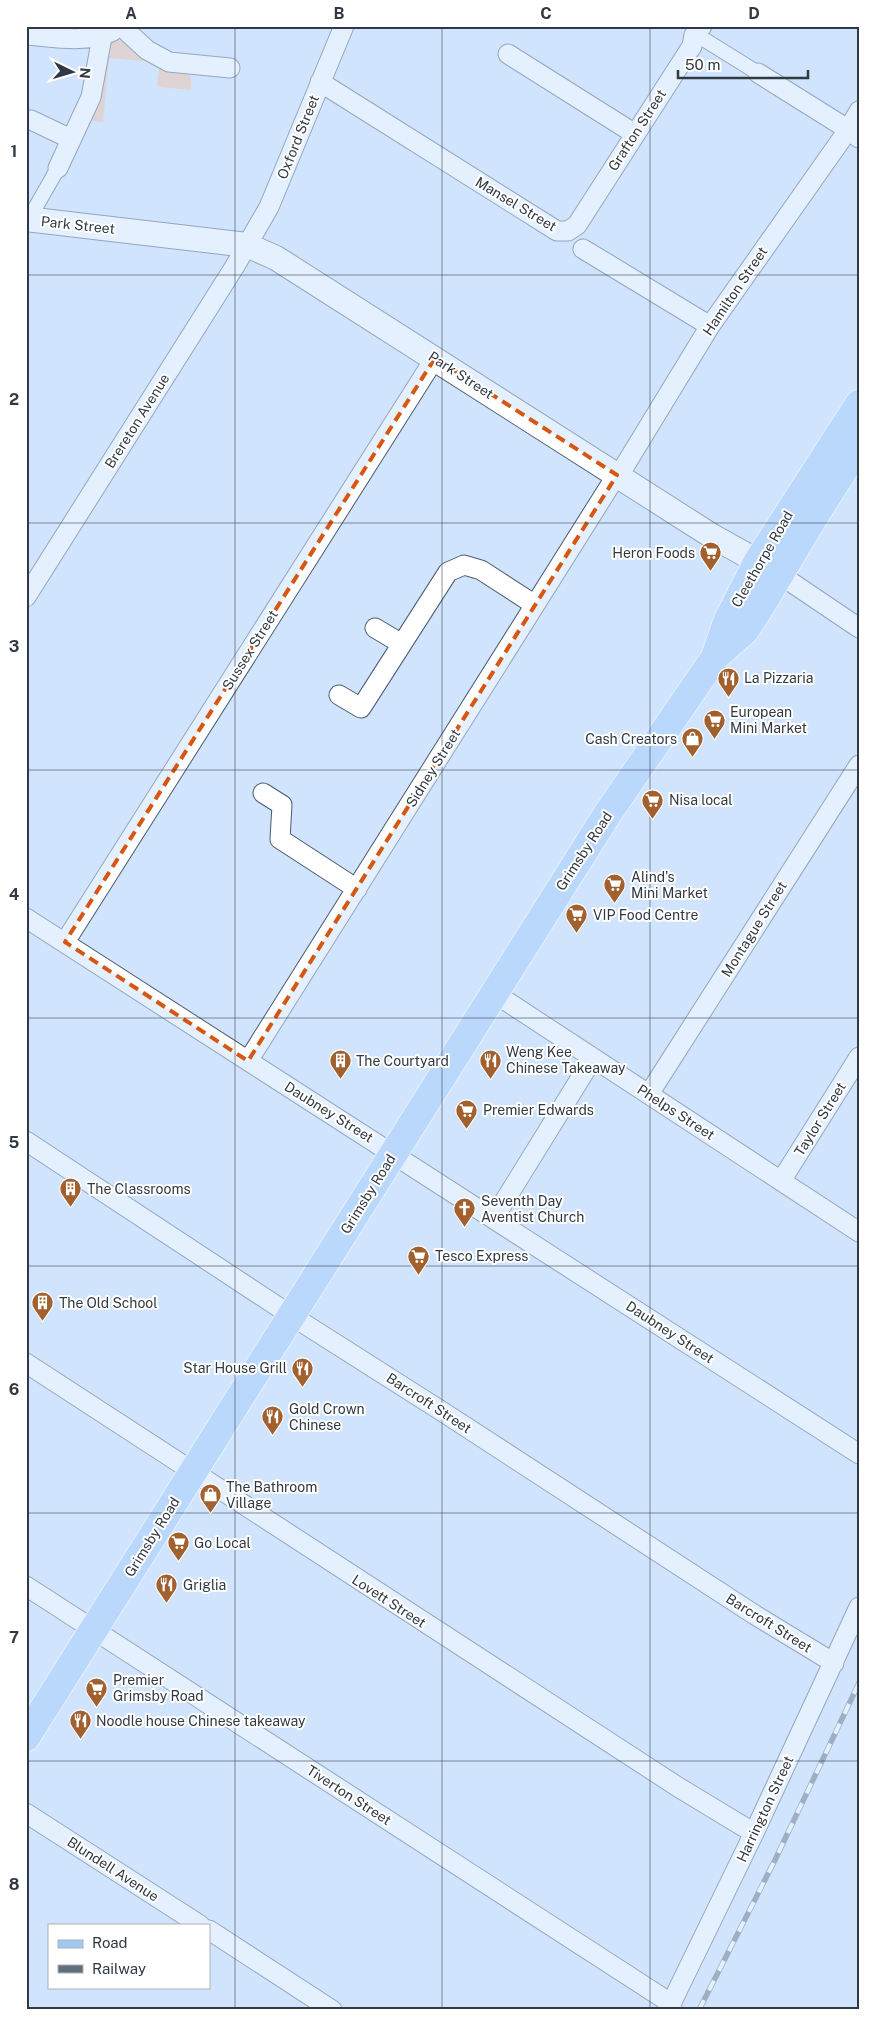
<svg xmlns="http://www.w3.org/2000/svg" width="885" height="2036" font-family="'Public Sans',sans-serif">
<rect width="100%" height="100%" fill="#d0e4fd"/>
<!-- green -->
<path fill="#f2c09f" d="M112,40L122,41L143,58V61L109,58L103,122L84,120Z
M159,68L172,73L188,74L191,78V90L160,87L157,84Z"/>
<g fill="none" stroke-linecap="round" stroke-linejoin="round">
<defs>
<path id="pedestrian" d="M694,35L705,40L758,73
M29,219L58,168"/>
<path id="minor" d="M122,27L147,50L169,62L230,68
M26,35C54,37 87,44 113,31
M508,54L635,134
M758,73L841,125L859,138
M320,82L557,231H568L577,225L692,46L694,35L702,26
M31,120L71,139
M58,168L91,97L102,37
M583,249L710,326
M779,574L859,628
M26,597L235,266L269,207L344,26
M375,628L402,644
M339,695L361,708L448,572L464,565L481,570L535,605
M263,793L282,805L280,839L357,889
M26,918L859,1454
M65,942L435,358
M494,993L859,1232
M248,1061L611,484L624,467L710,326L848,130L859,111
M649,1094L859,765
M26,1141L292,1316L443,1412L755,1615L834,1663
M781,1181L859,1057
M494,1218L593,1058
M26,1363L678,1787L754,1833
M26,1586L672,2004
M26,1813L200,1925
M209,1930L332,2010
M668,2010L754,1833L859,1607"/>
<path id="tertiary" d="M26,219L247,245L276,258L712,536L773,570"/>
<path id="primary" d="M716,654L728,620L758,561L859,404
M26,1737L608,813L716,656L745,630L757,612L815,515L859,446"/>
</defs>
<!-- pedestrian casing -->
<use href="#pedestrian" stroke="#4b5c71" stroke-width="16"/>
<!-- minor casing -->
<use href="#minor" stroke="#4b5c71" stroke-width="21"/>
<!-- tertiary casing -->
<use href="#tertiary" stroke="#4b5c71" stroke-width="26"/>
<!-- primary casing -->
<use href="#primary" stroke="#fff" stroke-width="30"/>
<!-- pedestrian -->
<use href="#pedestrian" stroke="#fff" stroke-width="14"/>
<!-- minor -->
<use href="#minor" stroke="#fff" stroke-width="19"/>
<!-- tertiary -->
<use href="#tertiary" stroke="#fff" stroke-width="24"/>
<!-- primary -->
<use href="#primary" stroke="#a1c9f8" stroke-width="28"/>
<defs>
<path id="rail" d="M699,2010L775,1860L859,1683"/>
</defs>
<!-- rail casing -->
<use href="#rail" stroke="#626e7d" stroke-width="5.5"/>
<!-- rail -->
<use href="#rail" stroke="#fff" stroke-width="4" stroke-dasharray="11" stroke-linecap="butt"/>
</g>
<!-- marked area -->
<path d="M0 0H885V2036H0ZM435,358L617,475L248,1061L65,942Z" fill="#d0e4fd" fill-opacity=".55" fill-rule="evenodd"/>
<path fill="none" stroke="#d65612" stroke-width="4" stroke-dasharray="10 6" stroke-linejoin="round" d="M435,358L617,475L248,1061L65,942Z"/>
<!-- grid -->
<path fill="none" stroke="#313943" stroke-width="1" stroke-opacity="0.55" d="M235,26V2010M442,26V2010M650,26V2010M26,275H859M26,523H859M26,770H859M26,1018H859M26,1266H859M26,1513H859M26,1761H859"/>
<!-- icons -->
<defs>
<symbol id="supermarket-pin" viewBox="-11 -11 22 30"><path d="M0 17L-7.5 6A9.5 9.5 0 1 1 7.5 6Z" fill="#a2602e" stroke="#fff"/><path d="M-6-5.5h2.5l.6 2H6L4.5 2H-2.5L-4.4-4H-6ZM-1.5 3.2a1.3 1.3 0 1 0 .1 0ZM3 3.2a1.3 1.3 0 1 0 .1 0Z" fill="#fff"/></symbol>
<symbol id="restaurant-pin" viewBox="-11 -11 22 30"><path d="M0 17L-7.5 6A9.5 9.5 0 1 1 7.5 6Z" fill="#a2602e" stroke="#fff"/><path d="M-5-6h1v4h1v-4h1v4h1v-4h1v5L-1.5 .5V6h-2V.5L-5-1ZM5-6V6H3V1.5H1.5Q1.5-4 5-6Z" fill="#fff"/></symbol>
<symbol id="shop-pin" viewBox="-11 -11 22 30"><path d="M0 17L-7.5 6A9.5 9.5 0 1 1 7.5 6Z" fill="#a2602e" stroke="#fff"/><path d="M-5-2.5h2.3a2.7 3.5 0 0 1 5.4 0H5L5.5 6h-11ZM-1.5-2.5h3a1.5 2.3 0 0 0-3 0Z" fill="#fff"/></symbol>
<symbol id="building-pin" viewBox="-11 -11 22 30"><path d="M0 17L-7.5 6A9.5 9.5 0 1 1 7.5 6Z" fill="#a2602e" stroke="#fff"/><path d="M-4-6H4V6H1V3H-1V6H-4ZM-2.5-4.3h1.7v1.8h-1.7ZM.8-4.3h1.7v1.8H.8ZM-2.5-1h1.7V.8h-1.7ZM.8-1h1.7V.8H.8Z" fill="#fff"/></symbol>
<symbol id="church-pin" viewBox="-11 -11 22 30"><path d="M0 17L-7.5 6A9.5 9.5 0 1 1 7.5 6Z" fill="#a2602e" stroke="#fff"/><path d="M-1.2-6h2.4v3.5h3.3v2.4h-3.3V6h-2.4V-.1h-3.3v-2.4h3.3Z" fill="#fff"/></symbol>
</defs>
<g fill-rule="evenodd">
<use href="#supermarket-pin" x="698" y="540" width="25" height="34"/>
<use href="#restaurant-pin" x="716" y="666" width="25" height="34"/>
<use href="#supermarket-pin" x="702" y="708" width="25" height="34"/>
<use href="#shop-pin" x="680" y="726" width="25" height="34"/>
<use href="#supermarket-pin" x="640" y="788" width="25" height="34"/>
<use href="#supermarket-pin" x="602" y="872" width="25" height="34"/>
<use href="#supermarket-pin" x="564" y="902" width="25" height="34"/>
<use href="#restaurant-pin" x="478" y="1048" width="25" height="34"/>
<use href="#building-pin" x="328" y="1048" width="25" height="34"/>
<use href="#supermarket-pin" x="454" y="1098" width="25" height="34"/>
<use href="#building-pin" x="58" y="1176" width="25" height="34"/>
<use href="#church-pin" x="452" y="1196" width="25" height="34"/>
<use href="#supermarket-pin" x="406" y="1244" width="25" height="34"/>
<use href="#building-pin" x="30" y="1290" width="25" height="34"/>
<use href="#restaurant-pin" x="290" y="1356" width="25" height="34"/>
<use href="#restaurant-pin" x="260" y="1404" width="25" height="34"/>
<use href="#shop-pin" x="198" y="1482" width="25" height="34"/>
<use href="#supermarket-pin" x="166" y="1530" width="25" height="34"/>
<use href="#restaurant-pin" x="154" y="1572" width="25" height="34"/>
<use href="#supermarket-pin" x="84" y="1676" width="25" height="34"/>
<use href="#restaurant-pin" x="68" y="1708" width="25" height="34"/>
</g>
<g text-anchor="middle" stroke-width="4" stroke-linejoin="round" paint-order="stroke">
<!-- street labels -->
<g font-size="14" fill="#313943" stroke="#fff">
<text transform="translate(637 130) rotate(-57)" y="5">Grafton Street</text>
<text transform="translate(298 137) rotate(-68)" y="5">Oxford Street</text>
<text transform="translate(516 204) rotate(31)" y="5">Mansel Street</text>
<text transform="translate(78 225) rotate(6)" y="5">Park Street</text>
<text transform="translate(735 291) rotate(-56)" y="5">Hamilton Street</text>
<text transform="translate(461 375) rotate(33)" y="5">Park Street</text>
<text transform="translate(137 421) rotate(-58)" y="5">Brereton Avenue</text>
<text transform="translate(762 559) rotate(-60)" y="5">Cleethorpe Road</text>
<text transform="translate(250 650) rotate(-58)" y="5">Sussex Street</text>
<text transform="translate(433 768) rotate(-58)" y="5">Sidney Street</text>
<text transform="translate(584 851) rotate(-57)" y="5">Grimsby Road</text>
<text transform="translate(754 929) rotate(-58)" y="5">Montague Street</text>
<text transform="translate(329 1112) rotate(32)" y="5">Daubney Street</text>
<text transform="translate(676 1112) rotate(33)" y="5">Phelps Street</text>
<text transform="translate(820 1119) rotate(-58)" y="5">Taylor Street</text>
<text transform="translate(368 1194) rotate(-58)" y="5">Grimsby Road</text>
<text transform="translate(670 1332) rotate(33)" y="5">Daubney Street</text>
<text transform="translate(429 1403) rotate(33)" y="5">Barcroft Street</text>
<text transform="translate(152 1537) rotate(-58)" y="5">Grimsby Road</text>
<text transform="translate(389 1601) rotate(33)" y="5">Lovett Street</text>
<text transform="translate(769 1623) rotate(32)" y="5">Barcroft Street</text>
<text transform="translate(349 1795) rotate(33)" y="5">Tiverton Street</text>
<text transform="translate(765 1809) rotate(-65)" y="5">Harrington Street</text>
<text transform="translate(113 1869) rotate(33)" y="5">Blundell Avenue</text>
</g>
<!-- poi labels -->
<g font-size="14" fill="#313943" stroke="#fff" text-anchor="start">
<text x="695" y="558" text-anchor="end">Heron Foods</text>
<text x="744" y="683">La Pizzaria</text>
<text x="730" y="717">European<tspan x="730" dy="16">Mini Market</tspan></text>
<text x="677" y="744" text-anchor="end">Cash Creators</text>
<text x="669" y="805">Nisa local</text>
<text x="631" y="882">Alind's<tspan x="631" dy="16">Mini Market</tspan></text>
<text x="593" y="920">VIP Food Centre</text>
<text x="506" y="1057">Weng Kee<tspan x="506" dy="16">Chinese Takeaway</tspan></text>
<text x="356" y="1066">The Courtyard</text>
<text x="483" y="1115">Premier Edwards</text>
<text x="87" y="1194">The Classrooms</text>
<text x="481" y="1206">Seventh Day<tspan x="481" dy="16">Aventist Church</tspan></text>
<text x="435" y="1261">Tesco Express</text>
<text x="59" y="1308">The Old School</text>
<text x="287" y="1373" text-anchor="end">Star House Grill</text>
<text x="289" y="1414">Gold Crown<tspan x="289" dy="16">Chinese</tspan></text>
<text x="226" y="1492">The Bathroom<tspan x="226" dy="16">Village</tspan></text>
<text x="194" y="1548">Go Local</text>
<text x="183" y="1590">Griglia</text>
<text x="113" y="1685">Premier<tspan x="113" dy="16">Grimsby Road</tspan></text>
<text x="96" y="1726">Noodle house Chinese takeaway</text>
</g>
</g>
<!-- border -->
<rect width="885" height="2036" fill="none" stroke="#ffffff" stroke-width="55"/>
<!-- legend -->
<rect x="48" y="1924" width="162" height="65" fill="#ffffff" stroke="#adb0b4"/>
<rect x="58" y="1940" width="25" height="8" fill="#a1c9f8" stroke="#adb0b4"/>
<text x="92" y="1948" font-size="15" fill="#313943">Road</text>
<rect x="58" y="1965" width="25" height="8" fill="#626e7d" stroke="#adb0b4"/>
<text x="92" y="1974" font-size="15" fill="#313943">Railway</text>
<!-- north arrow -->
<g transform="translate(72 72) rotate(95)" stroke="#ffffff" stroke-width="4" paint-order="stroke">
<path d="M0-4L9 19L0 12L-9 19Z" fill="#313943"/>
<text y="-8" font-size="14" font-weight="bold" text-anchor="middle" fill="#313943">N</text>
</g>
<!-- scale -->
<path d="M678 70v8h130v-8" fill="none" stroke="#313943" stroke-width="2.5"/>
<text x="685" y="70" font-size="15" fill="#313943" stroke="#ffffff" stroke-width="4" paint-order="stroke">50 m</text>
<rect x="28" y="28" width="830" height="1980" fill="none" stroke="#313943" stroke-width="2"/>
<g font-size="16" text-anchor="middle" font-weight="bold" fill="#313943">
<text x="131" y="19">A</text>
<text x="339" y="19">B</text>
<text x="546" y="19">C</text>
<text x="754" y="19">D</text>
<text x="14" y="157">1</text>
<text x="14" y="405">2</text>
<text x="14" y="652">3</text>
<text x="14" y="900">4</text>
<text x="14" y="1148">5</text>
<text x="14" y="1395">6</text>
<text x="14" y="1643">7</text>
<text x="14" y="1890">8</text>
</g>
</svg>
